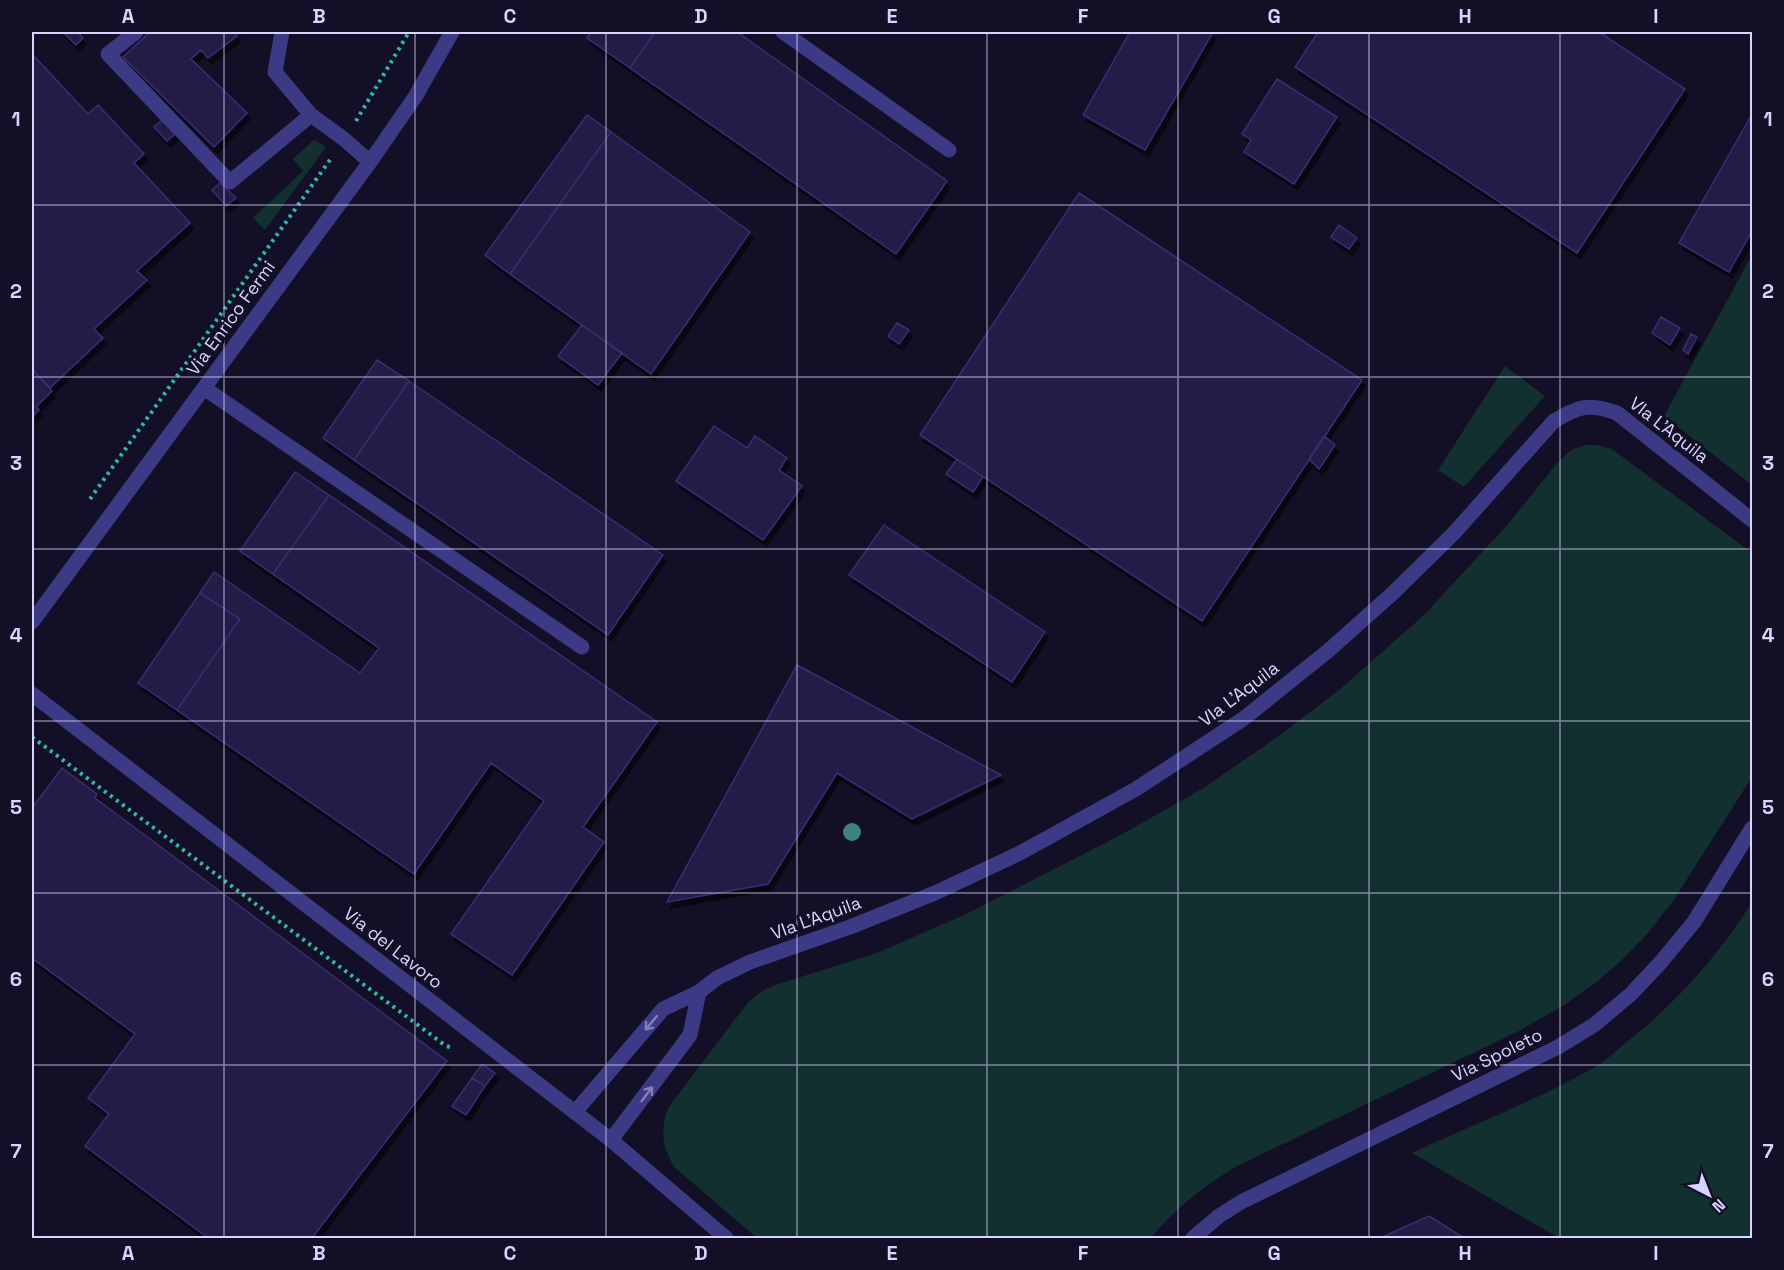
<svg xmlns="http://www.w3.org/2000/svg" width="1784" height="1270" font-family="'Space Grotesk',sans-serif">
<defs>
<filter id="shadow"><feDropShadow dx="3.5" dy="6" stdDeviation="0" flood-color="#0009"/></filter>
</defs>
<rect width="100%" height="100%" fill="#130f26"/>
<!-- green -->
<path fill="#12302f" d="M314,140L326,147L265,230L253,218L303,171L293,159Z
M1752,255V485L1664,416Z
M1505,366L1545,396L1464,487L1438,470Z
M1584,445H1597L1612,449L1752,553V777L1673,901L1648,933L1623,959L1598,981L1564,1005L1519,1031L1237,1166C1204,1186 1175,1208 1151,1238H757L674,1167C662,1145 660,1132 668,1108L749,1001L762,991L775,985L877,953L966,914L1119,836L1205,787L1273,740L1338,691L1424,615L1509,523L1558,462L1571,450Z
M1752,902V1238H1559L1412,1153C1473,1125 1537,1100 1595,1067C1607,1060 1617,1050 1628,1041C1677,1002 1719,955 1752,902Z"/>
<!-- building -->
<path fill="#241b47" stroke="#3b2d73" stroke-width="1.5" filter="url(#shadow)" d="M63,32H77L83,38L76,45Z
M150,32H234L237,36L208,58L201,50L191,59L247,113L214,147L123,57Z
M591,32H655L630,68L587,38Z
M655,32H737L947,181L896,254L630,68Z
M1130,32H1213L1145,150L1083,115Z
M1318,32H1599L1685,89L1577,253L1295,67Z
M33,55L88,114L98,105L144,154L134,163L190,223L137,271L147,280L94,329L103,338L50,388L32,369Z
M1277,79L1337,117L1294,184L1244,152L1251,140L1242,134Z
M1752,114V231L1729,272L1679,243Z
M587,115L611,132L510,274L485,255Z
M162,120L175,134L167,141L154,127Z
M611,132L750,232L651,374L510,274Z
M220,183L236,198L226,206L212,190Z
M1079,193L1362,380L1202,621L920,435Z
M1339,225L1357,238L1349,249L1331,237Z
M1661,317L1680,328L1670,345L1652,333Z
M897,323L909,330L899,344L888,336Z
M582,325L622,353L598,385L558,356Z
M1691,334L1697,337L1688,354L1683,350Z
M377,360L409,381L354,460L323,438Z
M32,369L52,391L36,407L39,410L32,417Z
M409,381L663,555L608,635L354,460Z
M714,426L747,448L755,436L787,458L779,470L802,486L763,540L676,481Z
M1324,436L1335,445L1319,469L1309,459Z
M957,459L983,477L973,492L946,474Z
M295,472L329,495L273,574L240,551Z
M329,495L657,722L583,827L604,842L512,975L451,934L544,801L491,763L414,874L177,710L240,619L200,593L214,572L360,673L379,648L273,574Z
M884,525L1045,632L1012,682L849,575Z
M200,593L240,619L177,710L138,683Z
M797,665L1001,775L912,819L837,773L768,884L667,902Z
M62,768L97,794L95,798L447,1061L312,1238H208L85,1146L109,1114L88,1098L135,1034L32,958V808Z
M482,1064L495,1073L485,1086L472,1078Z
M472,1078L485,1086L466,1115L452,1106Z
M1429,1216L1464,1238H1380Z"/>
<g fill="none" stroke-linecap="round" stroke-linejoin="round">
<!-- path -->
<path stroke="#2fb8b0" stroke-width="4" stroke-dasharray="3 4.5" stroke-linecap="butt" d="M356,121L409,32
M90,499L332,157
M32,737L446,1046L450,1047"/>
<!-- minor -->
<path stroke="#3d3a85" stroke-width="15" d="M136,32L108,54L230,182L311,115
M282,32L275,72L311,115L344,139L370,162
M783,32L949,150
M204,388L582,647
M32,622L370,162L415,97L452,32
M32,694L611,1140L726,1238
M575,1112L663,1009L699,992L717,978L750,962L850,927L935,893L1020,853L1136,789L1243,719L1328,651L1393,593L1454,533L1554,421C1579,406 1589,403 1617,413L1752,520
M611,1140L690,1035L699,992
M1193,1238L1219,1216L1241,1202L1558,1047L1594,1025L1631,994L1661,962L1694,922L1752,828"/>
</g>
<!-- trees -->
<circle fill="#3d827b" cx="852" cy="832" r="9"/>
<!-- one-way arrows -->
<defs><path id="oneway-shaft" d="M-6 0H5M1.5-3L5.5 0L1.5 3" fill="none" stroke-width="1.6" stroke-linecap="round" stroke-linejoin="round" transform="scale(1.5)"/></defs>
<g stroke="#837fbc">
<use href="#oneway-shaft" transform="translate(651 1023) rotate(130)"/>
<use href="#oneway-shaft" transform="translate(647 1094) rotate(-53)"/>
</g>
<!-- grid -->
<path fill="none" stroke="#d9d4ff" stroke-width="1.5" stroke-opacity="0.55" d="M224,32V1238M415,32V1238M606,32V1238M797,32V1238M987,32V1238M1178,32V1238M1369,32V1238M1560,32V1238M32,205H1752M32,377H1752M32,549H1752M32,721H1752M32,893H1752M32,1065H1752"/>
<g text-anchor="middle" stroke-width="6" stroke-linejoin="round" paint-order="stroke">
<!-- street labels -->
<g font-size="18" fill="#d9d4ff" stroke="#130f26">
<text transform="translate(231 318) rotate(-54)" y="6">Via Enrico Fermi</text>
<text transform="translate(1669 430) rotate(38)" y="6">VIa L'Aquila</text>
<text transform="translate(1239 694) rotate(-37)" y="6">VIa L'Aquila</text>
<text transform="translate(816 918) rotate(-20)" y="6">VIa L'Aquila</text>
<text transform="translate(393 948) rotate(38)" y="6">Via del Lavoro</text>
<text transform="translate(1497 1055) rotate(-26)" y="6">Via Spoleto</text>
</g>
</g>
<!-- border -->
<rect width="1784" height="1270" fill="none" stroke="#130f26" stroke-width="66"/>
<!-- north arrow -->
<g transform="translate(1709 1195) rotate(138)" stroke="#130f26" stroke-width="4.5" paint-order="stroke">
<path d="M0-4.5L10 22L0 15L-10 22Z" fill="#d9d4ff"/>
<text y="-9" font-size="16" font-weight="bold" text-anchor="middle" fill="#d9d4ff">N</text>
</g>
<rect x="33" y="33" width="1718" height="1204" fill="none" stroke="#d9d4ff" stroke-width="2"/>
<g font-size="20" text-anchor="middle" font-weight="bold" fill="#d9d4ff">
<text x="128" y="23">A</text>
<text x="319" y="23">B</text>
<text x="510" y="23">C</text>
<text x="701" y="23">D</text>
<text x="892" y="23">E</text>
<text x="1083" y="23">F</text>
<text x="1274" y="23">G</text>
<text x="1465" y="23">H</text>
<text x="1656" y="23">I</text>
<text x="16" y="126">1</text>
<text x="1768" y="126">1</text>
<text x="16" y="298">2</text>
<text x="1768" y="298">2</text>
<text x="16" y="470">3</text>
<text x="1768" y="470">3</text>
<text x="16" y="642">4</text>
<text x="1768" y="642">4</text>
<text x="16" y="814">5</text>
<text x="1768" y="814">5</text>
<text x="16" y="986">6</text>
<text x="1768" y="986">6</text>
<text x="16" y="1158">7</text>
<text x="1768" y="1158">7</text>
<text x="128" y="1260">A</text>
<text x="319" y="1260">B</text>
<text x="510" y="1260">C</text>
<text x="701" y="1260">D</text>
<text x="892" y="1260">E</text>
<text x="1083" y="1260">F</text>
<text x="1274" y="1260">G</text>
<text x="1465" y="1260">H</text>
<text x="1656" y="1260">I</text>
</g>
</svg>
